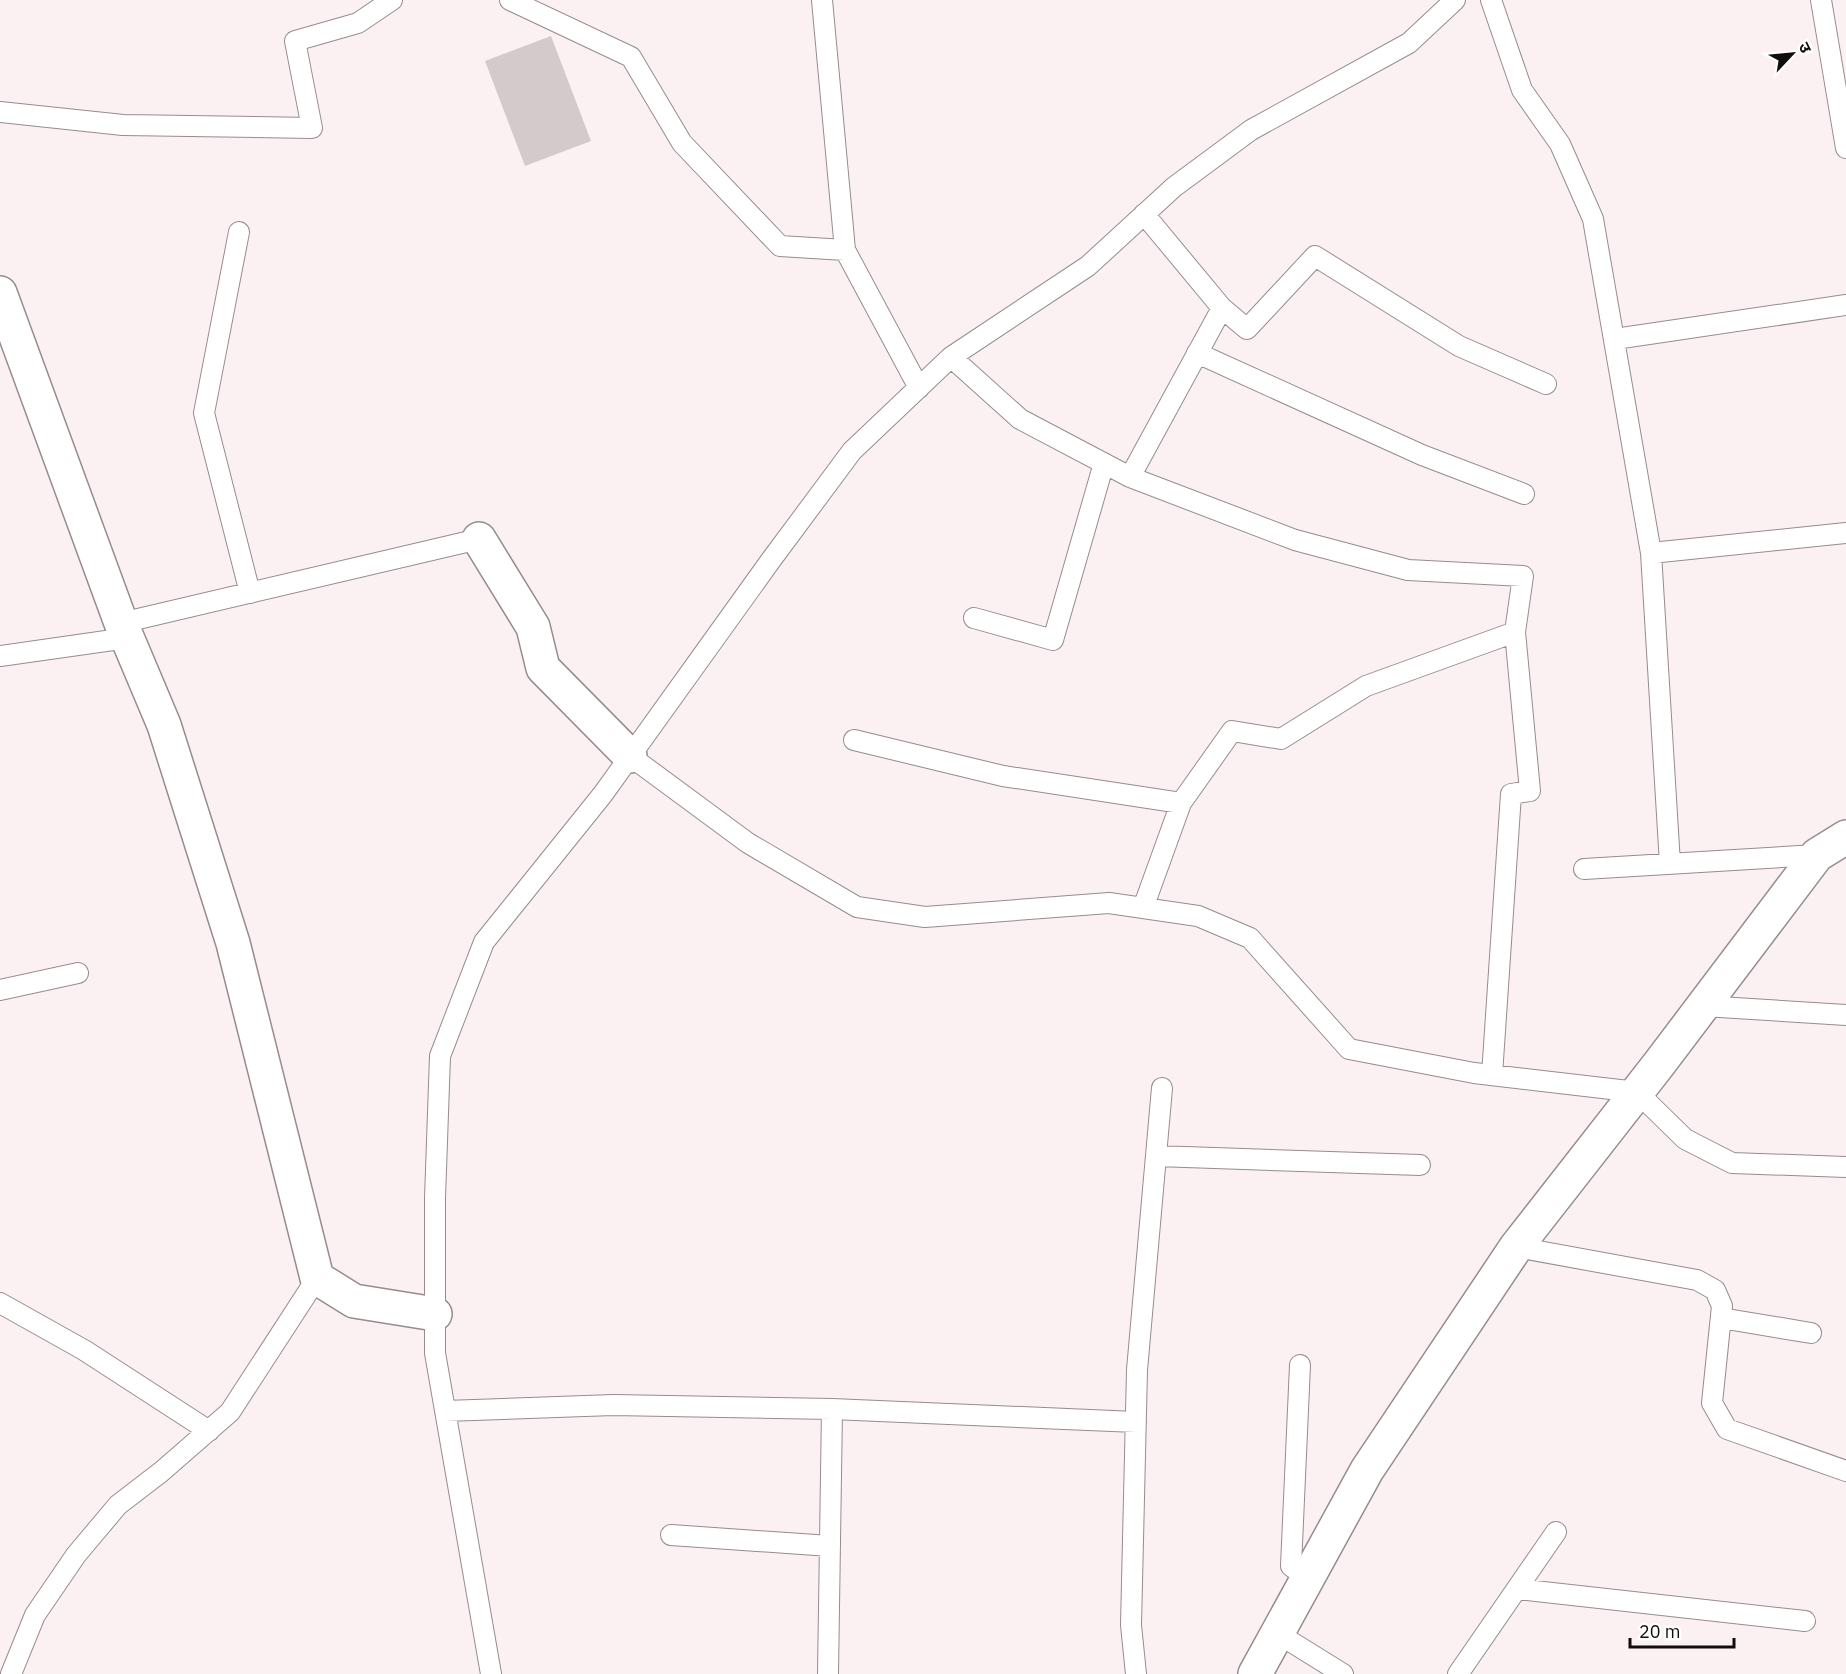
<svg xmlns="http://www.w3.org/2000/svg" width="1846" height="1674" font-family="'IBM Plex Sans','Noto Sans Devanagari',sans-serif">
<rect width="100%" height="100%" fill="#fcf1f2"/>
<!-- building -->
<path fill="#d4c9cb" d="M551,36L591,141L525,166L485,61Z"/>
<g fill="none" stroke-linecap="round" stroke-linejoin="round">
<defs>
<path id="service" d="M510,0L631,57L682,143L780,246L845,250
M822,0L845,250L919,388
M1491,0L1522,90L1560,144L1593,219L1651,553L1670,864
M1821,0L1846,148
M0,112L123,125L312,128L295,41L358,23L392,0
M1144,214L1222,308L1247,329L1315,256L1459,346L1546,384
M239,232L204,413L250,593
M1615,339L1846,305
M1197,353L1422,455L1524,494
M951,357L1020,419L1130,477L1295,540L1408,570L1523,576L1515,632L1530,791L1511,794L1492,1075
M1130,477L1222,308
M1651,553L1846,533
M974,618L1053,640L1104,463
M121,623L479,539
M0,656L127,638
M854,740L1003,776L1181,803
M630,756L748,843L857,907L925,917L1109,903L1198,916L1250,938L1349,1049L1474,1073L1637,1092L1685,1139L1732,1163L1846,1167
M1584,869L1817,855
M1143,908L1181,803L1232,731L1281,739L1366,686L1515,632
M0,990L78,973
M1703,1006L1846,1015
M1156,1156L1420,1165
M1516,1247L1697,1280L1715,1290L1722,1306L1712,1403L1727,1429L1846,1471
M0,1303L84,1350L209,1431
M1721,1318L1811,1333
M1300,1365L1291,1566L1307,1578
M445,1411L613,1405L832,1409L1136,1422
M671,1535L830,1546
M1517,1589L1805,1621
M1277,1633L1343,1674
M11,1674L35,1615L76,1555L118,1505L161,1472L230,1412L317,1278
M491,1674L435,1353V1198L440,1056L484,942L603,794L771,560L852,451L951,357L1088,266L1174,187L1251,130L1409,43L1455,0
M828,1674L832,1409
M1136,1674L1131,1625L1137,1370L1162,1088
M1458,1674L1556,1532"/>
<path id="minor" d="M0,293L121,623L164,725L233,943L317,1278L354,1301L435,1314
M479,539L533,627L543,668L630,756
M1255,1674L1367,1470L1516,1247L1659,1064L1817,855L1846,837"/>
</defs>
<!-- service casing -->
<use href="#service" stroke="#968c8d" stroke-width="22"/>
<!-- minor casing -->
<use href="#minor" stroke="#968c8d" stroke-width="36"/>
<!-- service -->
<use href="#service" stroke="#fff" stroke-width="20"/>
<!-- minor -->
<use href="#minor" stroke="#fff" stroke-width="33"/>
</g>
<!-- north arrow -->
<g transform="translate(1792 54) rotate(64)" stroke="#ffffff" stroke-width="4.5" paint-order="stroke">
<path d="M0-4.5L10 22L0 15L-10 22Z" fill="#100d0d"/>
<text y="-9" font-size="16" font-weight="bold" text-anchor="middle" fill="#100d0d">उ</text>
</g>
<!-- scale -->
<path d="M1630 1638v9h104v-9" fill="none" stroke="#100d0d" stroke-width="3"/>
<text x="1639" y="1638" font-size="18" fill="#100d0d" stroke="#ffffff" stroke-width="4.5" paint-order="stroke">20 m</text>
</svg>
